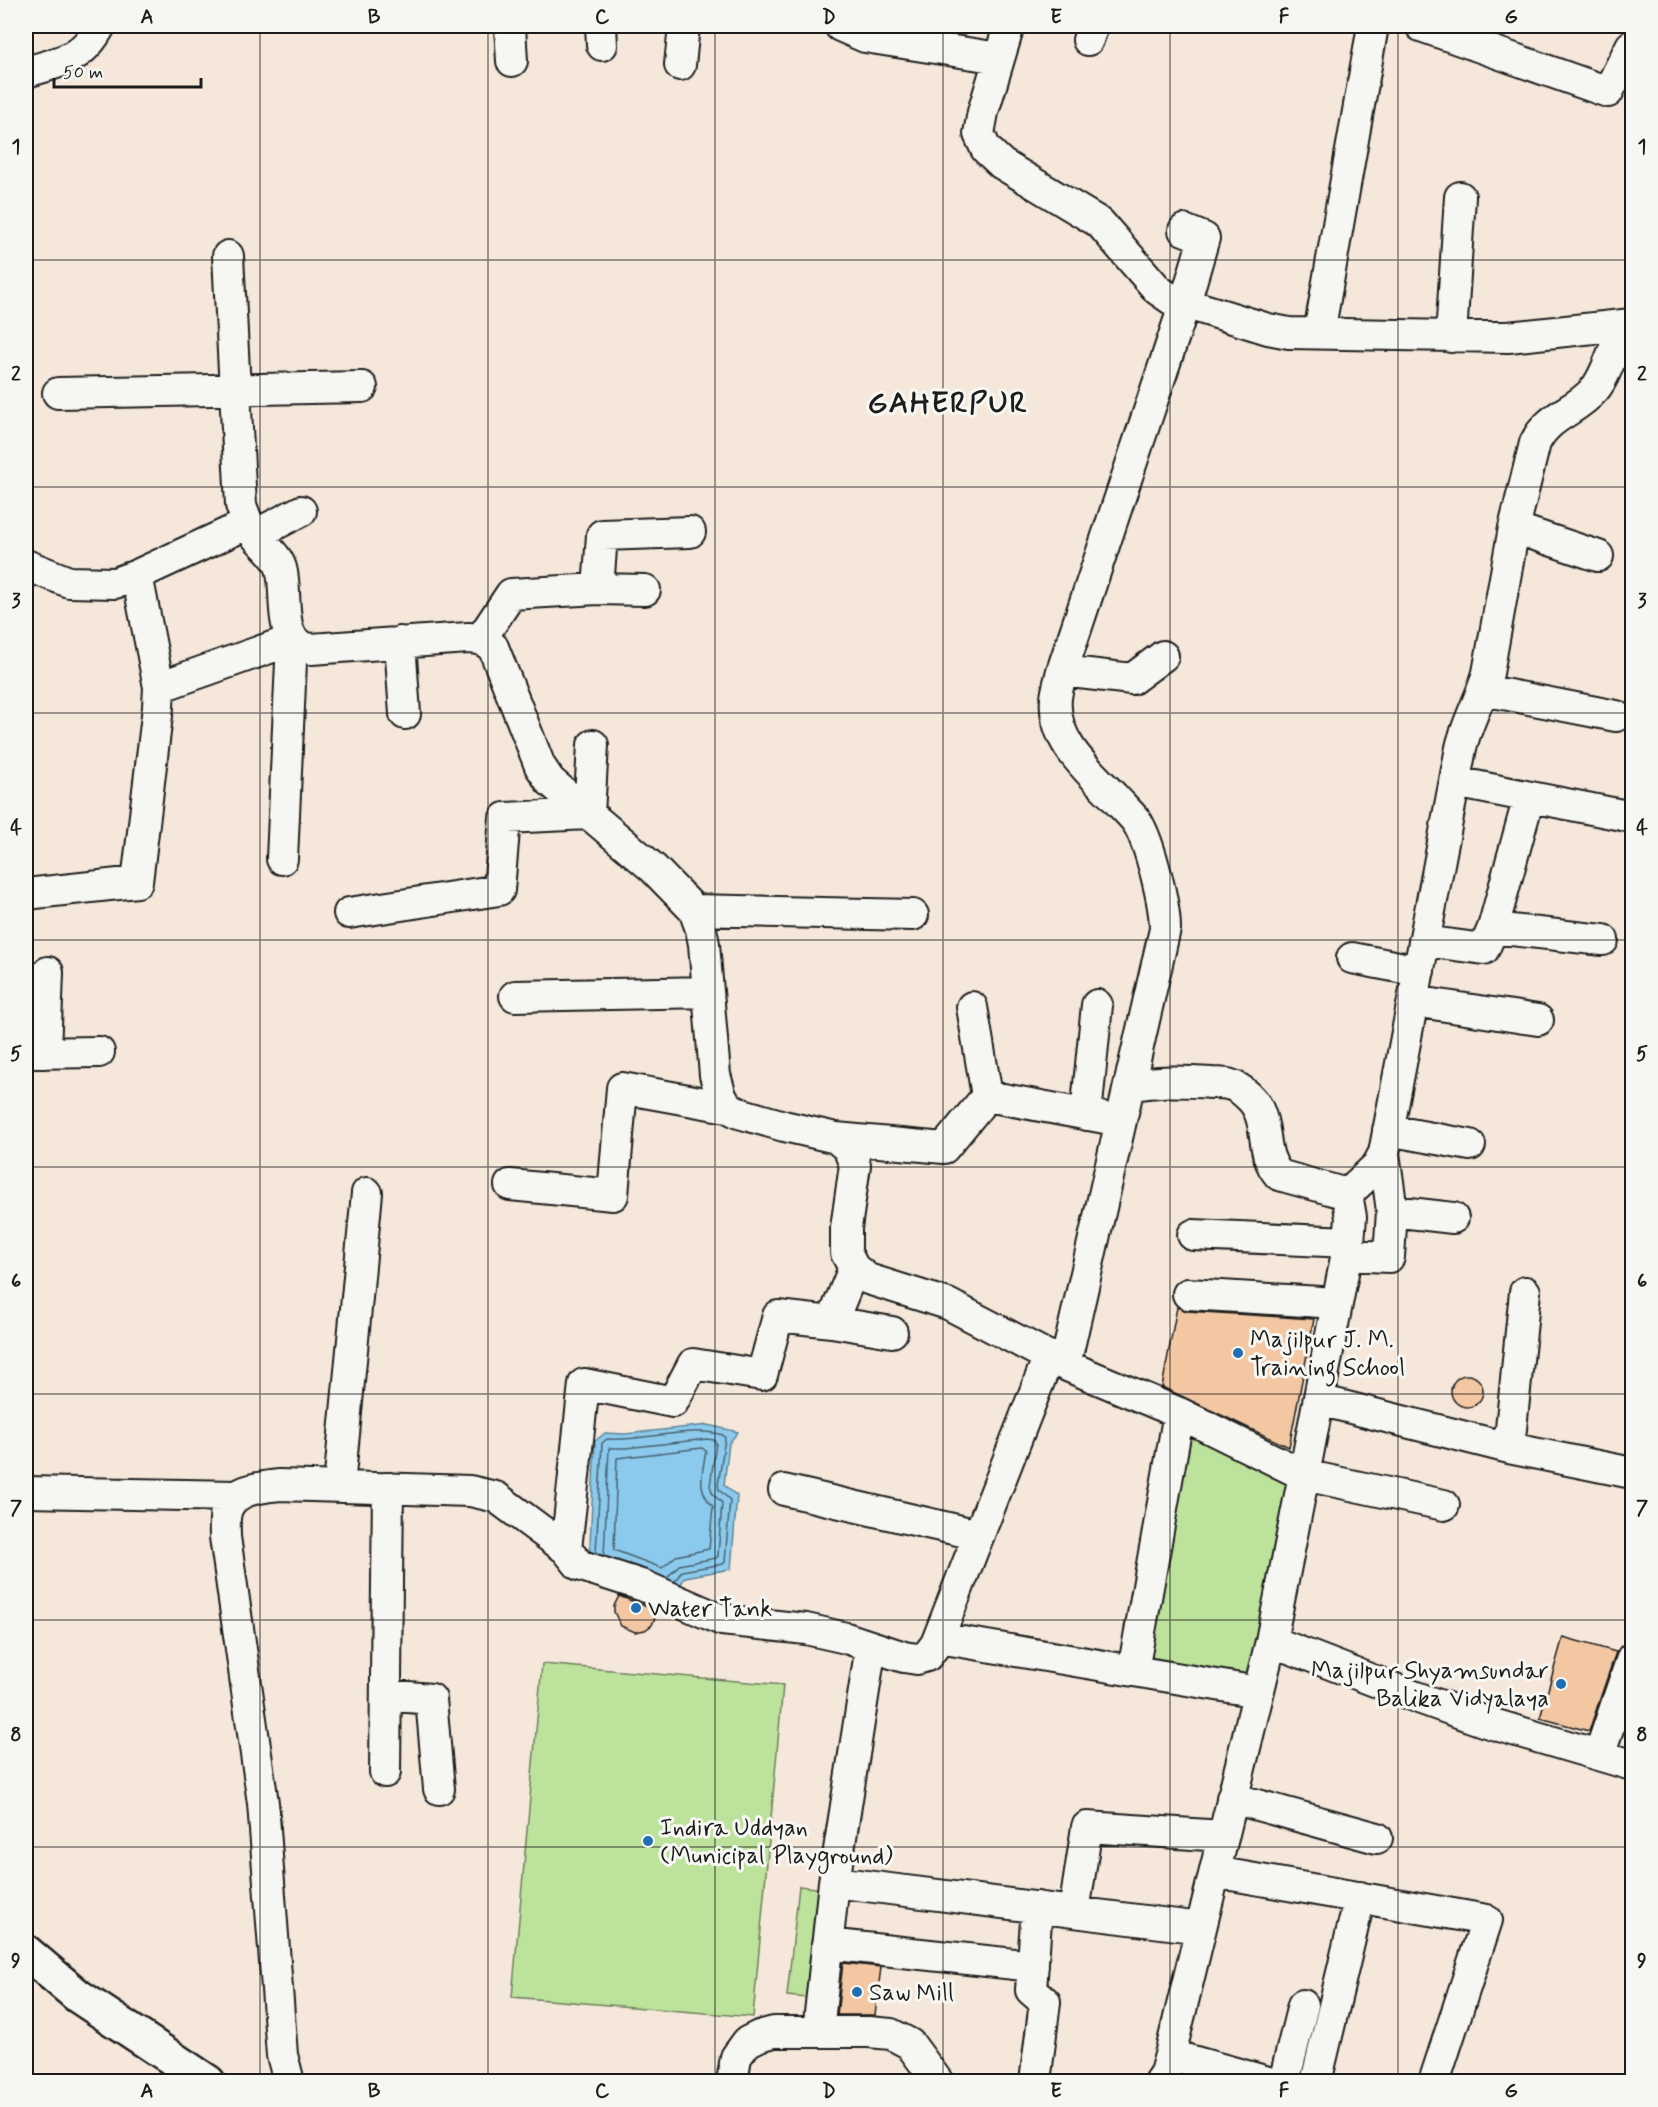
<svg xmlns="http://www.w3.org/2000/svg" width="1658" height="2107" font-family="Mynerve,sans-serif">
<rect width="100%" height="100%" fill="#f5e8da"/>
<filter id="ink" filterUnits="userSpaceOnUse"><feTurbulence type="fractalNoise" baseFrequency=".0167" numOctaves="2"/><feDisplacementMap in="SourceGraphic" scale="12" xChannelSelector="R" yChannelSelector="G"/><feConvolveMatrix kernelMatrix="1 2 1 2 8 2 1 2 1" color-interpolation-filters="sRGB"/></filter>
<g filter="url(#ink)">
<!-- green -->
<path fill="#bde29c" stroke="#6c7f5c" stroke-width="1.5" d="M1179,1413L1304,1476L1258,1692L1133,1671Z
M542,1664L783,1685L753,2017L512,1997Z
M799,1886L833,1890L820,1999L787,1996Z"/>
<!-- water -->
<path fill="#8bcaec" stroke="#5f8499" stroke-width="1.5" d="M708,1425L738,1432L729,1443L724,1485L737,1496L731,1569L685,1577L674,1596L589,1565L595,1441L605,1433L625,1434Z"/>
<g fill="none" stroke-linecap="round" stroke-linejoin="round">
<!-- shore -->
<path stroke="#48626f" stroke-width="1.5" d="M702,1448L706,1451C702,1475 696,1488 713,1507L709,1549L676,1556L662,1568L614,1550L617,1458Z
M596,1553L602,1443L607,1439C645,1442 686,1425 723,1435L725,1438L718,1485L719,1490L730,1500L725,1562L723,1564L682,1571L675,1581
M604,1556L609,1448H626L707,1439L714,1440L716,1443L710,1486L713,1494L722,1503L718,1556L716,1558L679,1565L667,1578"/>
</g>
<!-- building -->
<path fill="#f4c7a3" stroke="#1c1c1c" stroke-width="1.5" d="M1177,1307L1187,1311L1314,1319L1289,1447L1162,1387Z
M1451 1391a16 16 0 1 1 32 0a16 16 0 1 1-32 0Z
M619,1596L658,1611L652,1625L645,1630L635,1632L621,1626L614,1612V1606Z
M1563,1637L1616,1652L1589,1731L1540,1718Z
M843,1963L881,1967L875,2015H837Z"/>
<g fill="none" stroke-linecap="round" stroke-linejoin="round">
<defs>
<path id="minor" d="M510,26L512,61
M601,26L602,45
M840,26L865,37L999,58
M1009,26L983,112L979,134L986,149L1002,164L1100,223L1158,290L1171,299L1268,329L1289,333L1508,337L1632,324
M1421,26L1608,92L1631,46
M1088,40L1093,26
M680,65L684,26
M26,72C60,62 82,60 100,26
M228,256L241,505C245,516 248,526 255,535C264,546 277,555 281,568C289,594 275,644 311,649L468,638L481,639L493,647L540,766L550,781L653,868L694,910L701,929L704,944L715,1075L721,1096L727,1107L739,1113L784,1126L836,1138L848,1148L855,1165L846,1228V1253L854,1268L868,1279L948,1304L1065,1365L1179,1413L1304,1475L1271,1641L1170,2055L1165,2073L1159,2082
M1319,333L1373,26
M1451,337L1460,197
M58,393L362,387
M1514,528L1598,556
M255,535L301,511
M26,565L69,582L115,583L137,575L247,524
M598,589L645,590
M481,639L511,594L598,589L602,535L690,532
M400,642L405,714
M1062,671L1132,679L1163,656
M159,687L292,640L282,859
M1483,690L1616,716
M1455,782L1632,817
M26,894L137,882L158,707L159,687L137,575
M694,910L913,915
M349,913L499,890L505,818L589,814L593,745
M1493,928L1529,797
M1424,941L1484,949L1493,928L1603,940
M1352,958L1419,971
M515,996L708,992
M1413,1001L1538,1020
M972,1007L987,1096
M26,1053L99,1052
M45,1053L48,972
M1129,1086C1157,1080 1184,1081 1212,1083C1218,1083 1226,1083 1231,1085C1241,1088 1254,1100 1258,1109C1269,1131 1261,1154 1279,1175L1347,1194
M1086,1115L1097,1005
M1388,1130L1470,1145
M836,1138L944,1148L987,1096L1121,1121
M510,1185L613,1195L622,1088L727,1107
M1392,1211L1453,1218
M1193,1235L1349,1242
M1347,1255L1389,1257L1392,1211L1384,1153
M1188,1294L1337,1303
M832,1322L892,1332
M1065,1365L1165,929C1165,904 1150,843 1137,822C1131,814 1122,806 1115,798C1088,770 1052,741 1056,698C1057,689 1060,680 1062,671L1185,303L1204,238L1184,230
M1319,1400L1509,1448L1632,1473
M1509,1448L1525,1292
M339,1486L367,1193
M784,1490L979,1535
M26,1492L237,1496
M1444,1505L1304,1475L1349,1242L1351,1217L1347,1194L1377,1166L1384,1153L1461,748C1467,722 1481,699 1488,673L1514,528L1535,443C1548,415 1575,412 1594,390C1606,377 1616,343 1623,325
M566,1549L584,1384L673,1402L693,1364L762,1375L778,1316L832,1322L854,1268
M939,1638L1258,1692
M1271,1641L1416,1697L1486,1722L1632,1765
M1133,1671L1179,1413
M386,1695L431,1699L439,1789
M1599,1755L1632,1658
M385,1772L388,1488
M1232,1798L1377,1838
M1215,1872L1487,1920L1434,2082
M834,1882L1201,1928
M1074,1912L1087,1827L1223,1836
M827,1944L1033,1966
M818,2032L834,1882L871,1646
M1170,2055L1268,2082
M289,2082L282,2055L263,1803L225,1537C225,1529 224,1520 226,1512C232,1489 261,1487 280,1485L470,1491L496,1497L566,1549L579,1565L644,1586L722,1620L806,1629L846,1638L904,1657L917,1659L927,1656L936,1644L1049,1356
M732,2082L736,2057L747,2042L759,2036L774,2032H869L891,2034L910,2044L938,2082
M1035,2082L1045,2002L1031,1990L1037,1907
M1284,2082L1303,2005
M1316,2082L1360,1897"/>
<path id="major" d="M26,1952L78,1996L208,2082"/>
</defs>
<!-- minor casing -->
<use href="#minor" stroke="#1c1c1c" stroke-width="34"/>
<!-- major casing -->
<use href="#major" stroke="#1c1c1c" stroke-width="38"/>
<!-- minor -->
<use href="#minor" stroke="#f6f6f2" stroke-width="30"/>
<!-- major -->
<use href="#major" stroke="#f6f6f2" stroke-width="33"/>
</g>
</g>
<!-- grid -->
<path fill="none" stroke="#1c1c1c" stroke-width="1.5" stroke-opacity="0.55" d="M260,26V2082M488,26V2082M715,26V2082M943,26V2082M1170,26V2082M1398,26V2082M26,260H1632M26,487H1632M26,713H1632M26,940H1632M26,1167H1632M26,1394H1632M26,1620H1632M26,1847H1632"/>
<!-- markers -->
<g fill="#1f6fb2" stroke="#f6f6f2" stroke-width="2">
<circle cx="1238" cy="1353" r="6"/>
<circle cx="636" cy="1608" r="6"/>
<circle cx="1561" cy="1684" r="6"/>
<circle cx="648" cy="1841" r="6"/>
<circle cx="857" cy="1992" r="6"/>
</g>
<g text-anchor="middle" stroke-width="6" stroke-linejoin="round" paint-order="stroke">
<!-- poi labels -->
<g font-size="24" fill="#1c1c1c" stroke="#f6f6f2" text-anchor="start">
<text x="1250" y="1347">Majilpur J. M.<tspan x="1250" dy="28">Training School</tspan></text>
<text x="648" y="1616">Water Tank</text>
<text x="1549" y="1678" text-anchor="end">Majilpur Shyamsundar<tspan x="1549" dy="28">Balika Vidyalaya</tspan></text>
<text x="660" y="1835">Indira Uddyan<tspan x="660" dy="28">(Municipal Playground)</tspan></text>
<text x="869" y="2000">Saw Mill</text>
</g>
<!-- district labels -->
<g font-size="30" font-weight="bold" letter-spacing="1.5" fill="#1c1c1c" stroke="#f6f6f2">
<text x="948" y="412">GAHERPUR</text>
</g>
</g>
<!-- margin -->
<rect width="1658" height="2107" fill="none" stroke="#f6f6f2" stroke-width="66"/>
<!-- scale -->
<path d="M54 78v9h147v-9" fill="none" stroke="#1c1c1c" stroke-width="3"/>
<text x="63" y="78" font-size="18" fill="#1c1c1c" stroke="#f6f6f2" stroke-width="4.5" paint-order="stroke">50 m</text>
<rect x="33" y="33" width="1592" height="2041" fill="none" stroke="#1c1c1c" stroke-width="2"/>
<g font-size="20" text-anchor="middle" font-weight="bold" fill="#1c1c1c">
<text x="147" y="23">A</text>
<text x="374" y="23">B</text>
<text x="602" y="23">C</text>
<text x="829" y="23">D</text>
<text x="1056" y="23">E</text>
<text x="1284" y="23">F</text>
<text x="1511" y="23">G</text>
<text x="16" y="153">1</text>
<text x="1642" y="153">1</text>
<text x="16" y="380">2</text>
<text x="1642" y="380">2</text>
<text x="16" y="607">3</text>
<text x="1642" y="607">3</text>
<text x="16" y="834">4</text>
<text x="1642" y="834">4</text>
<text x="16" y="1060">5</text>
<text x="1642" y="1060">5</text>
<text x="16" y="1287">6</text>
<text x="1642" y="1287">6</text>
<text x="16" y="1514">7</text>
<text x="1642" y="1514">7</text>
<text x="16" y="1741">8</text>
<text x="1642" y="1741">8</text>
<text x="16" y="1967">9</text>
<text x="1642" y="1967">9</text>
<text x="147" y="2097">A</text>
<text x="374" y="2097">B</text>
<text x="602" y="2097">C</text>
<text x="829" y="2097">D</text>
<text x="1056" y="2097">E</text>
<text x="1284" y="2097">F</text>
<text x="1511" y="2097">G</text>
</g>
</svg>
